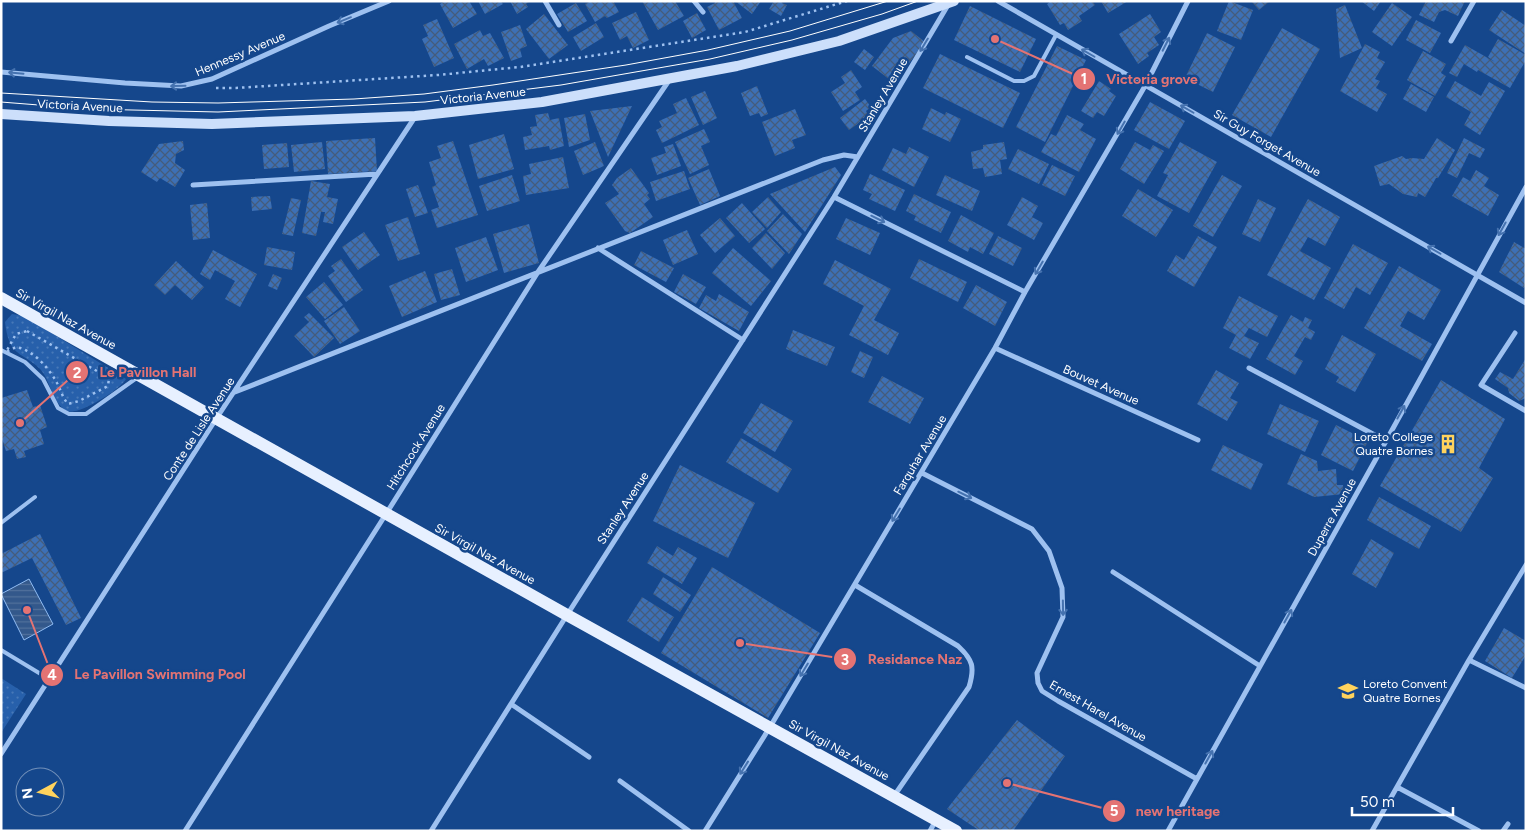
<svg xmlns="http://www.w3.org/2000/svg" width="1527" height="832" font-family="Figtree,sans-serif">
<defs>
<pattern id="park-dots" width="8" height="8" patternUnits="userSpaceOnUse" patternTransform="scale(1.25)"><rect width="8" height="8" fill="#2760ab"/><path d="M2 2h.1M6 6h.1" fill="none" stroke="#4778b8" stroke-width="1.8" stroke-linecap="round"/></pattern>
<pattern id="water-rules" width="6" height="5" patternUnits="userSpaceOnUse" patternTransform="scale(1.25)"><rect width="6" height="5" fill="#33588b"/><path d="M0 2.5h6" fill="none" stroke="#52719c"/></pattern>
<pattern id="building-cross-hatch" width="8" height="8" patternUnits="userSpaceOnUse" patternTransform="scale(1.25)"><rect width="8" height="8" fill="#3d70b5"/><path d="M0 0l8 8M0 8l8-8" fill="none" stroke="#455c7b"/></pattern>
</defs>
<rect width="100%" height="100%" fill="#15478c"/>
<!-- park -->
<path fill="url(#park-dots)" d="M12,314L24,316L126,379C120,390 78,416 67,411C55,405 51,387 45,376C38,362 21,358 13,348C8,341 6,331 5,322Z
M1,678L26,694L1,733Z"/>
<!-- water -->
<path fill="url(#water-rules)" stroke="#90bcf3" d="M29,579L53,624L24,640L1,594Z"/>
<!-- building -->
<path fill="url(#building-cross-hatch)" d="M445,1H469L477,14L453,28L440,4Z
M478,1H501L503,4L485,14Z
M510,1H530L526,4L528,7L517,14Z
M591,1H613L619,12L607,18L605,16L595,22L585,4Z
M642,1H675L684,16L658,30Z
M714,1H733L742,18L719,30L707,7L715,3Z
M735,1H761L752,14Z
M774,1H783L782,3L787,5L781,16L769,9Z
M1051,1H1092L1095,5L1079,16L1082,21L1068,30L1064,23L1060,25L1047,4Z
M1101,1H1128L1108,13Z
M1229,1L1253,10L1241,40L1217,31Z
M1251,1H1270L1259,10Z
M1361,1H1381L1374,11Z
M1426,1H1465L1458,16L1445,10L1439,12L1434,22L1419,15Z
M576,3L587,21L568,32L557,14Z
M1392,3L1412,17L1392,46L1372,32Z
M1345,5L1362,48L1340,58L1336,9Z
M970,6L1036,39L1020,72L954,40Z
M1502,10L1526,26V54L1489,30Z
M636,12L649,40L633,48L627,36L620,40L612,23Z
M697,13L706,30L692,38L683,21Z
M544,14L568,45L549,59L526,29Z
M1150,14L1161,32L1154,37L1159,45L1147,53L1149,56L1138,64L1119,34Z
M437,19L454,58L434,67L422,39L428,36L423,25Z
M1416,20L1441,33L1430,53L1406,40Z
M596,23L604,37L581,51L573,37Z
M520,25L527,46L520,49L522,57L511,61L501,32Z
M1282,28L1320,49L1271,137L1232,115Z
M480,30L483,36L490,33L504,58L488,66L484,59L467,69L454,44Z
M911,31L925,42L894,83L872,66L893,38Z
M1207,33L1235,47L1213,92L1185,78Z
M1498,39L1526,55V60L1510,88L1478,70L1477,72L1464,64L1457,77L1449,73L1465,45L1495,62L1488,57Z
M1365,44L1380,52L1377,58L1385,62L1375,79L1380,81L1376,88L1387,94L1377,112L1340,91Z
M1057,46L1086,60L1045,142L1016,127Z
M864,49L874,57L865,70L854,62Z
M1423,51L1446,64L1441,73L1446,76L1435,96L1407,80Z
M940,54L1020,93L1003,128L923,88Z
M851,70L862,87L855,92L860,100L843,111L831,92L845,83L841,77Z
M1099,81L1111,89L1109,91L1116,96L1104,116L1097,112L1093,118L1081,111Z
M1455,81L1481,96L1489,82L1505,91L1480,135L1464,125L1471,112L1446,97Z
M1411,84L1434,97L1426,112L1403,99Z
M757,86L768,114L761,117L759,113L750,116L741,93Z
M705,91L717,118L703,125L691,97Z
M686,98L699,125L662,143L656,130L662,127L659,121L677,113L673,104Z
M865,99L871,107L866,111L869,116L849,130L840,118Z
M1150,102L1185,121L1169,149L1134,130Z
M632,106L608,157L590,111Z
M931,108L945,115L946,112L961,119L950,142L922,129Z
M795,109L806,135L792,140L795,148L775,156L762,122Z
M548,113L550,120L559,118L564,146L550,150L549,146L525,150L523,137L532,135L530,127L537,126L535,115Z
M585,114L590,140L569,147L564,118Z
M1067,115L1084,124L1080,130L1096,139L1079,172L1041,152L1051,134L1056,136Z
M704,129L710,142L701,146L709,165L690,174L675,142Z
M504,134L514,169L478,179L469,145Z
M375,138L377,171L328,174L326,141Z
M1437,138L1455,150L1438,178H1436L1425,197L1418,193L1417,197L1403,194L1389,184L1380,186L1374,166L1402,156L1406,159L1412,158L1424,159Z
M1464,138L1485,149L1480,158L1469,153L1457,178L1447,173Z
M183,141L184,150L176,154L175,163L185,170L175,187L160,178L157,182L141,172L159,144Z
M453,141L478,215L437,228L431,210L439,207L432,187L436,185L429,162L441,158L437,146Z
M322,142L325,169L294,172L291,145Z
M595,142L604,166L583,175L574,151Z
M1004,142L1007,159L1000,160L1002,174L985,177L983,168L973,169L971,152L983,149V145Z
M1135,142L1150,150L1153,145L1164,151L1144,184L1120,169Z
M1180,142L1217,162L1189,213L1157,196L1168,175L1163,173Z
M287,143L289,167L264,169L262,145Z
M673,144L681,166L657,175L651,158L666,153L664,147Z
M909,147L929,157L914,187L882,170L893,148L906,154Z
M1018,149L1049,164L1039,184L1008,169Z
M563,157L569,188L526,195L523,176L531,174L529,164Z
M1052,165L1075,176L1065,196L1042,185Z
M835,167L841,175L805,232L770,194Z
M631,168L649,193L647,195L650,199L644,204L653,217L630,233L625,231L605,203L619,194L612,185L617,178Z
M709,169L720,196L700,205L688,178Z
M1476,170L1489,178L1484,186L1499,195L1488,216L1452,196L1463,177L1470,181Z
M684,171L690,189L656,201L650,182Z
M870,174L905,190L895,211L869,199L872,194L863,190Z
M512,175L520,201L487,211L479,186Z
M945,175L980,191L972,211L936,195Z
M1222,175L1242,186L1213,237L1193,226Z
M311,181L330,184L327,197L338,199L333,224L323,222L325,212H321L316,236L302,233Z
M418,185L428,213L415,217L406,189Z
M1138,189L1173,210L1156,237L1122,216Z
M914,194L951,212L941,233L914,220L916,216L906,211Z
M270,196L272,209L252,211L251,197Z
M768,197L781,212L767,228L752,212Z
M1022,197L1038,206L1032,217L1043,223L1034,240L1007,225Z
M291,198L301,200L293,236L282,234Z
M1258,199L1276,208L1260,242L1242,234Z
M1308,199L1340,217L1325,246L1308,237L1300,251L1331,268L1314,300L1267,275Z
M207,203L210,238L193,240L190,205Z
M742,203L765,229L749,243L726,218Z
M783,214L802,234L789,254L767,231Z
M961,215L994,233L983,254L970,247L968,252L948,241Z
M408,217L420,254L398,261L385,225Z
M720,218L735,236L715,253L700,235Z
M846,218L880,233L870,255L836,239Z
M529,224L539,263L504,273L493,234Z
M687,230L698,254L673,265L663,240Z
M364,232L380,255L358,270L342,247Z
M766,233L785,253L772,269L752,248Z
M998,236L1022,248L1013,266L989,254Z
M1198,236L1217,247L1194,287L1167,271L1176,255L1184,260Z
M486,237L498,270L466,282L455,248Z
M1514,242L1526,249V284L1524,288L1499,272Z
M1353,244L1388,263L1370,295L1356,287L1344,309L1324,298Z
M267,247L295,252L292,270L264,265Z
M733,248L771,281L751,306L712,273Z
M213,250L257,274L240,307L225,299L235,281L215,270L210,280L200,274Z
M641,251L674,268L666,282L634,265Z
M341,259L363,290L346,302L328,276L335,271L331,266Z
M919,259L967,282L958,302L910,278Z
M835,260L891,289L874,320L899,333L888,355L849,335L864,306L823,284Z
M176,261L204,287L192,300L175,285L165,295L154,285Z
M1399,266L1441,290L1424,320L1408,311L1400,326L1432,344L1422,361L1364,328Z
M452,269L460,295L441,300L434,274Z
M425,271L437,302L402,317L389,286Z
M273,274L282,278L277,290L268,286Z
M683,274L706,287L696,304L674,292Z
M324,282L343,305L325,319L306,297Z
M976,285L1007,302L995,326L963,308Z
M719,294L749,312L739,331L699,308L706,295L716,301Z
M1239,296L1278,316L1267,337L1249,328L1244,336L1259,343L1250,359L1229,348L1236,335L1223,328Z
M344,307L360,331L340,344L324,321Z
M309,313L334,338L314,357L294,336L309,322L304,317Z
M1291,315L1303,322L1305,317L1312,320L1308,328L1315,332L1311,340L1305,337L1294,356L1303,361L1295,375L1266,359Z
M793,330L835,347L827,366L786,349Z
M1342,335L1376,354L1355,392L1336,382L1339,377L1325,369Z
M860,351L873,357L864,378L851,372Z
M1526,358V398L1519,401L1509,393L1508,388L1495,379L1500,372L1513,379Z
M1216,370L1239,383L1230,398L1238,402L1227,421L1197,404Z
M882,376L924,398L910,424L868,402Z
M1441,380L1505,419L1479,468L1493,478L1461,532L1380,486Z
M27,390L33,407L40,405L47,427L40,430L44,444L24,451L26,457L17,459L14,449L6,451L1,436V398Z
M761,403L793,421L775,452L743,433Z
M1280,404L1319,421L1305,452L1267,434Z
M1336,425L1368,441L1353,471L1321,455Z
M741,438L792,469L778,493L726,462Z
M1223,445L1263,464L1251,490L1211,470Z
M1301,454L1317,461L1318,471L1336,469L1337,485H1343L1344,494L1314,497L1287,484Z
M680,465L755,503L728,558L653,521Z
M1379,497L1431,526L1419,549L1367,520Z
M40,534L81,618L66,625L32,558L1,573V554Z
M1371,539L1394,553L1376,588L1352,574Z
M657,546L673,556L678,547L697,558L682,584L647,563Z
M712,567L820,633L768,718L661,653Z
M663,577L691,595L680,612L653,594Z
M642,597L674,617L659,642L627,621Z
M1504,628L1526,641V655L1512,678L1485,661Z
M1017,720L1065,756L1013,831H980L947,809Z"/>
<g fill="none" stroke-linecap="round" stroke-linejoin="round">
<!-- path -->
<path stroke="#9ec1f0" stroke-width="2.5" stroke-dasharray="2.5 4" stroke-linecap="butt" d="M216,88H236L438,75L520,67L745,32L847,1
M27,331L109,378L108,386L79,401L68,404C62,397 61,390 57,383C49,368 33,350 16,347L6,352L16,334Z"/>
<!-- lane -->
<path stroke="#9ec1f0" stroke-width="4" d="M967,57L1014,81H1024L1034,76L1056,35
M1,350L25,362L43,379L58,408L69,414H86L138,377
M1,523L35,497
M1,650L49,679"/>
<!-- street -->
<path stroke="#9ec1f0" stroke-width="5" d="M545,1L559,25
M694,1L703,12
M998,1L1526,303
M1451,41L1474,1
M1,72L125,83L181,86L212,79L329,26L389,1
M193,185L377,174
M834,197L1025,292
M598,248L743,340
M1515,333L1481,385L1526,411
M995,348L1198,440
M1249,368L1386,441
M235,392L823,160L844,155L858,157
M922,473L1032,529L1049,551L1062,588L1063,617L1037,673L1038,683L1042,691L1058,701L1197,779
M1113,572L1260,666
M855,585L958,646C973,660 975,667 969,687L894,796
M1469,660L1526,688
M511,704L589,757
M1,754L216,419L415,117
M620,781L689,831
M1397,787L1479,831
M185,831L386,514L538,272L670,79
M431,831L567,615L834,197L948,5
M705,831L770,727L995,348L1025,292L1145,86L1188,1
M930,831L936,820
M1168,831L1386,441L1526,187
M1372,831L1469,660L1526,565
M1503,831L1508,824"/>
<!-- secondary -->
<path stroke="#ccdffb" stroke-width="10" d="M1,114L109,121L212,124L415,116L542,102L737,66L839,41L954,1"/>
<!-- primary -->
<path stroke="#e7f0ff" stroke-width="12" d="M1,298L567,615L956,831"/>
<!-- tram -->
<path stroke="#fff" stroke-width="1" d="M1,93L152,102L218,103L354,99L424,94L493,85L626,65L708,50L790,31L888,1
M1,102L89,109L218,112L425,102L561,85L710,59L792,40L882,14L918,1"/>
</g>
<!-- one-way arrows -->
<defs><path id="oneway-shaft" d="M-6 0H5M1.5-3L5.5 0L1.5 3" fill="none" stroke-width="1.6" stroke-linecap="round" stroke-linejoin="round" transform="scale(1.25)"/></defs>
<g stroke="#4572af">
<use href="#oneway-shaft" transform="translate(344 20) rotate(158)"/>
<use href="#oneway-shaft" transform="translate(1166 44) rotate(-63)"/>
<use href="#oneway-shaft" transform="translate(924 45) rotate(121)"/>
<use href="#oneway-shaft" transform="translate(1088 53) rotate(-150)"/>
<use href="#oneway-shaft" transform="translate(16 73) rotate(-175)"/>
<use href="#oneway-shaft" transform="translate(178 86) rotate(179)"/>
<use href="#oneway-shaft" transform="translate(1187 109) rotate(-150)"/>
<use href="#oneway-shaft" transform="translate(1121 128) rotate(120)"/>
<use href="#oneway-shaft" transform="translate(878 219) rotate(26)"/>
<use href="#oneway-shaft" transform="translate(1502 229) rotate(119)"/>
<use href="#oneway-shaft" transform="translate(1434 250) rotate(-150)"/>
<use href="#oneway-shaft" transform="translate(1039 268) rotate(120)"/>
<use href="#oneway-shaft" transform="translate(1401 412) rotate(-61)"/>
<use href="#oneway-shaft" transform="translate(965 495) rotate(26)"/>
<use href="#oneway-shaft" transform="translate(896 515) rotate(121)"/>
<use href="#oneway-shaft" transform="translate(1063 608) rotate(89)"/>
<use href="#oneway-shaft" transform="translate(1288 616) rotate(-61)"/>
<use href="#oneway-shaft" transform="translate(804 670) rotate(121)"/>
<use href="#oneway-shaft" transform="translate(1209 757) rotate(-61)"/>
<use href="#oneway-shaft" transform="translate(744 768) rotate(122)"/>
</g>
<!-- icons -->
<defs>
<symbol id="building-bare" viewBox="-9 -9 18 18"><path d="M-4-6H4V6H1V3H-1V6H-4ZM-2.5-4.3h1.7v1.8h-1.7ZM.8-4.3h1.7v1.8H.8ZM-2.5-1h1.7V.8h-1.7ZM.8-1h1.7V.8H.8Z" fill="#ffd35d" stroke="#15478c" stroke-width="2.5" paint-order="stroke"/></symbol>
<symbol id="school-bare" viewBox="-9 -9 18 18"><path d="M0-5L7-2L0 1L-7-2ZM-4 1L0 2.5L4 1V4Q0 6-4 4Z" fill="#ffd35d" stroke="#15478c" stroke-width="2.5" paint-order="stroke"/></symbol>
</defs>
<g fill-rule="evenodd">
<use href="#building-bare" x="1434" y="430" width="28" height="28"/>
<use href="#school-bare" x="1334" y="677" width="28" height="28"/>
</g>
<g text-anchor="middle" stroke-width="5" stroke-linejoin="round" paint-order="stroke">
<!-- street labels -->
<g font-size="12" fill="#fff" stroke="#15478c">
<text transform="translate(240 54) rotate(-23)" y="4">Hennessy Avenue</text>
<text transform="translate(883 95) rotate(-59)" y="4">Stanley Avenue</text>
<text transform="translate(483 96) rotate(-6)" y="4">Victoria Avenue</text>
<text transform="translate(80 106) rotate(3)" y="4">Victoria Avenue</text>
<text transform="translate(1267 143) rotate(30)" y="4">Sir Guy Forget Avenue</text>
<text transform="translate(66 319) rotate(29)" y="4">Sir Virgil Naz Avenue</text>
<text transform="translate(1101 385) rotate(24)" y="4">Bouvet Avenue</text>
<text transform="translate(199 429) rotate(-57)" y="4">Conte de Lisle Avenue</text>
<text transform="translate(416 447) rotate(-58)" y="4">Hitchcock Avenue</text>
<text transform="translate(920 455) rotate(-59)" y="4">Farquhar Avenue</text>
<text transform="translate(623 508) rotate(-57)" y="4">Stanley Avenue</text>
<text transform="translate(1332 517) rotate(-61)" y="4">Duperre Avenue</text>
<text transform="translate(485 554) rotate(29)" y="4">Sir Virgil Naz Avenue</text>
<text transform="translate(1098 711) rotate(30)" y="4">Ernest Harel Avenue</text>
<text transform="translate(839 750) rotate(29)" y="4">Sir Virgil Naz Avenue</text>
</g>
<!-- poi labels -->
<g font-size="12" fill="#fff" stroke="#15478c" text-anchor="end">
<text x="1433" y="441">Loreto College<tspan x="1433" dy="14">Quatre Bornes</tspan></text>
<text x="1363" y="688" text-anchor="start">Loreto Convent<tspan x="1363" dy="14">Quatre Bornes</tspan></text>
</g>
</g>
<!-- callouts -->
<path fill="none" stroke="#e47373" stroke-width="2" d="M995 39L1084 79M20 423L77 372M740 643L845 659M27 610L52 675M1007 783L1114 811"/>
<g fill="#e47373" stroke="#15478c" stroke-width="2">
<circle cx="995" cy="39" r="5"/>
<circle cx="20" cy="423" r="5"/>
<circle cx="740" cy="643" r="5"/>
<circle cx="27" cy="610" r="5"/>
<circle cx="1007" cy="783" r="5"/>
<circle cx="1084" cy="79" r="12"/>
<circle cx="77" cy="372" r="12"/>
<circle cx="845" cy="659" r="12"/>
<circle cx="52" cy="675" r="12"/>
<circle cx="1114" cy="811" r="12"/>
</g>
<g font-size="15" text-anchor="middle" font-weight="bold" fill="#fff">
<text x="1084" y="84">1</text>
<text x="77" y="378">2</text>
<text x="845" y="665">3</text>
<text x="52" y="680">4</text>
<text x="1114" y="816">5</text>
</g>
<g font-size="14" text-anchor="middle" font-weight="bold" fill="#e47373" stroke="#15478c" stroke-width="5" stroke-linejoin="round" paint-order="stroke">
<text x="1152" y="84">Victoria grove</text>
<text x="148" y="377">Le Pavillon Hall</text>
<text x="915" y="664">Residance Naz</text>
<text x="160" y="679">Le Pavillon Swimming Pool</text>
<text x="1178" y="816">new heritage</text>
</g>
<!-- border -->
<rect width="1527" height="832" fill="none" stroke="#ffffff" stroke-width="5"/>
<!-- north arrow -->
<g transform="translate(40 792) rotate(263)"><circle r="24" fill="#15478c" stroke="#7391ba"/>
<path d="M0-4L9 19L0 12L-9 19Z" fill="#ffd35d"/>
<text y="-8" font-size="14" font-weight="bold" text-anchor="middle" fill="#ffffff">N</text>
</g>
<!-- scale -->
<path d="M1352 807v8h101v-8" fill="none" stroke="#ffffff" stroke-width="2.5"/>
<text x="1360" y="807" font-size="15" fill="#ffffff" stroke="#15478c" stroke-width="4" paint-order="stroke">50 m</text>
</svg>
